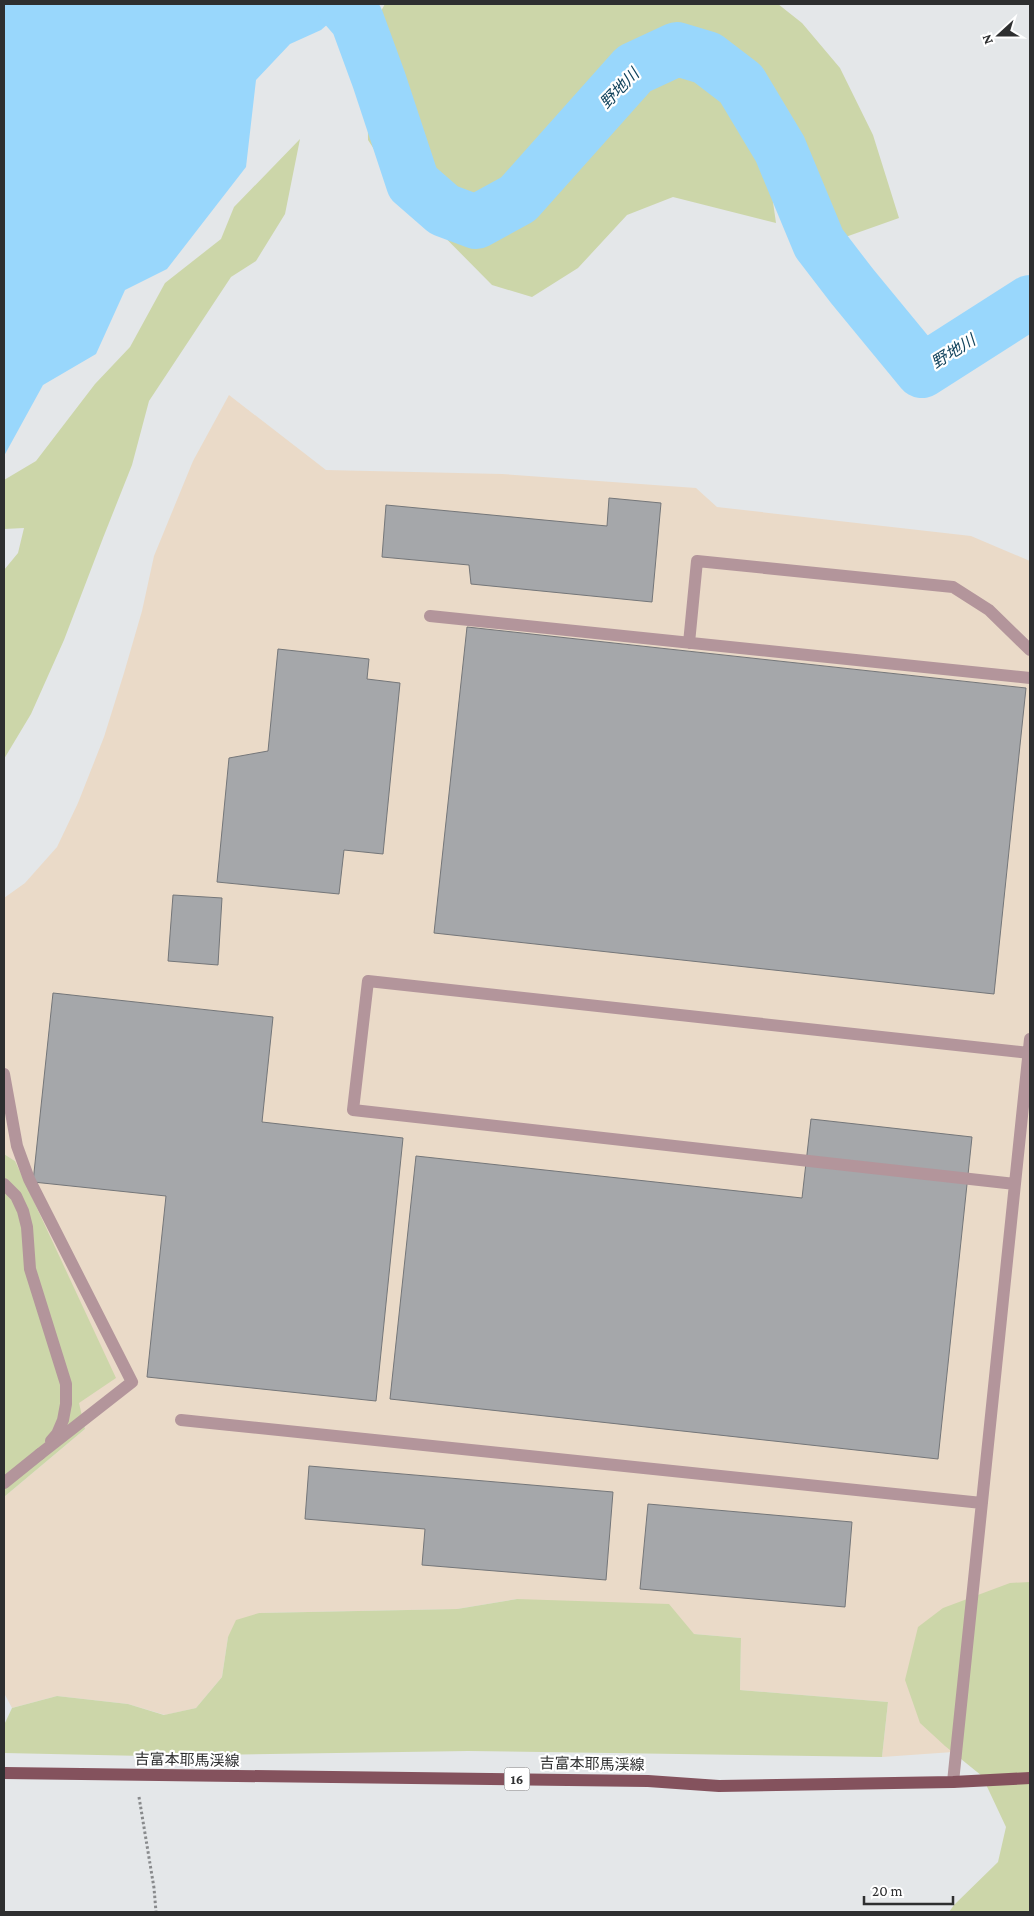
<svg xmlns="http://www.w3.org/2000/svg" width="1034" height="1916" font-family="'Crimson Pro','Noto Sans JP',serif">
<rect width="100%" height="100%" fill="#e4e7e9"/>
<!-- industrial -->
<path fill="#eadac8" d="M229,395L326,470L502,474L696,488L717,507L971,536L1030,561V1701L1010,1748L882,1757L888,1702L740,1690L741,1638L694,1634L517,1599L457,1609L259,1613L228,1637L222,1677L196,1708L165,1715L128,1704L57,1696L12,1708L4,1693V1497L85,1429L15,1161L4,1154V898L25,883L57,847L78,803L104,737L124,673L142,611L154,556L193,461Z"/>
<!-- green -->
<path fill="#ccd6a9" d="M385,4H778L802,23L840,68L873,135L899,218L837,240L772,195L776,223L673,197L627,215L578,268L532,297L492,285L406,198L368,140L367,35Z
M300,139L285,214L256,261L231,277L149,401L132,465L103,538L64,640L31,714L4,759V570L18,553L24,528L4,529V480L36,461L95,384L130,347L165,283L221,239L234,207Z
M4,1154L15,1161L116,1378L79,1403L85,1429L4,1497Z
M1030,1582V1912H949L954,1905L998,1862L1006,1827L982,1776L945,1746L920,1723L905,1680L918,1627L943,1608L1010,1583Z
M517,1599L669,1604L694,1634L741,1638L740,1690L888,1702L882,1757L468,1751L145,1756L4,1753V1725L12,1708L57,1696L128,1704L164,1715L196,1708L222,1677L228,1637L236,1620L259,1613L457,1609Z"/>
<!-- water -->
<path fill="#99d7fc" d="M4,4H351L321,30L290,44L256,80L246,167L167,269L125,290L96,354L43,385L4,456Z"/>
<g fill="none" stroke-linecap="round" stroke-linejoin="round">
<!-- river -->
<path stroke="#99d7fc" stroke-width="54" d="M343,4L357,20L379,80L413,183L444,210L476,222L518,199L634,69L677,49L707,58L741,84L780,149L819,243L852,286L922,371L1030,302"/>
</g>
<!-- building -->
<path fill="#a5a7aa" stroke="#747679" d="M609,498L661,503L652,602L471,584L469,565L382,557L386,505L607,526Z
M467,627L1026,688L994,994L434,933Z
M278,649L369,659L367,679L400,683L383,854L344,850L339,894L217,882L229,758L268,751Z
M173,895L222,898L218,965L168,961Z
M53,993L273,1017L262,1122L403,1138L376,1401L147,1377L166,1196L33,1182Z
M811,1119L972,1137L938,1459L390,1399L416,1156L802,1198Z
M309,1466L613,1492L606,1580L422,1565L425,1529L305,1519Z
M648,1504L852,1522L845,1607L640,1589Z"/>
<g fill="none" stroke-linecap="round" stroke-linejoin="round">
<!-- path -->
<path stroke="#888a8c" stroke-width="3" stroke-dasharray="2.5 2.5" stroke-linecap="butt" d="M139,1797L154,1888L156,1912"/>
<!-- service -->
<path stroke="#b3959b" stroke-width="12" d="M430,616L1030,678
M689,643L697,561L953,587L989,610L1030,650
M4,1074L17,1146L29,1179L132,1382L40,1454
M4,1184L16,1196L23,1211L27,1227L30,1269L66,1384V1404L63,1420L57,1434L51,1441
M1015,1184L353,1110L368,981L1029,1053
M181,1420L982,1503
M953,1782L1030,1039"/>
<!-- minor -->
<path stroke="#b3959b" stroke-width="12" d="M4,1483L40,1454"/>
<!-- primary -->
<path stroke="#84525d" stroke-width="12" d="M4,1773L648,1781L719,1786L953,1782L1030,1778"/>
</g>
<g text-anchor="middle" stroke-width="4.5" stroke-linejoin="round" paint-order="stroke">
<!-- shield labels -->
<rect fill="#fff" stroke="#6d6d6e" stroke-width="1" x="504.5" y="1767.5" width="25" height="23" rx="4"/>
<g font-size="14" font-weight="bold" fill="#2e2f30">
<text x="517" y="1784">16</text>
</g>
<!-- street labels -->
<g font-size="15" fill="#2e2f30" stroke="#fff">
<text transform="translate(187 1760) rotate(1)" y="5">吉富本耶馬渓線</text>
<text transform="translate(592 1764) rotate(1)" y="5">吉富本耶馬渓線</text>
</g>
<!-- water labels -->
<g font-size="16" font-style="italic" fill="#11435c" stroke="#fff">
<text transform="translate(619 88) rotate(-46)" y="6">野地川</text>
<text transform="translate(953 351) rotate(-32)" y="6">野地川</text>
</g>
</g>
<!-- border -->
<rect width="1034" height="1916" fill="none" stroke="#2e2f30" stroke-width="10"/>
<!-- north arrow -->
<g transform="translate(999 35) rotate(249)" stroke="#ffffff" stroke-width="4" paint-order="stroke">
<path d="M0-4L9 19L0 12L-9 19Z" fill="#2e2f30"/>
<text y="-8" font-size="14" font-weight="bold" text-anchor="middle" fill="#2e2f30">N</text>
</g>
<!-- scale -->
<path d="M864 1896v8h89v-8" fill="none" stroke="#2e2f30" stroke-width="2.5"/>
<text x="872" y="1896" font-size="15" fill="#2e2f30" stroke="#ffffff" stroke-width="4" paint-order="stroke">20 m</text>
</svg>
